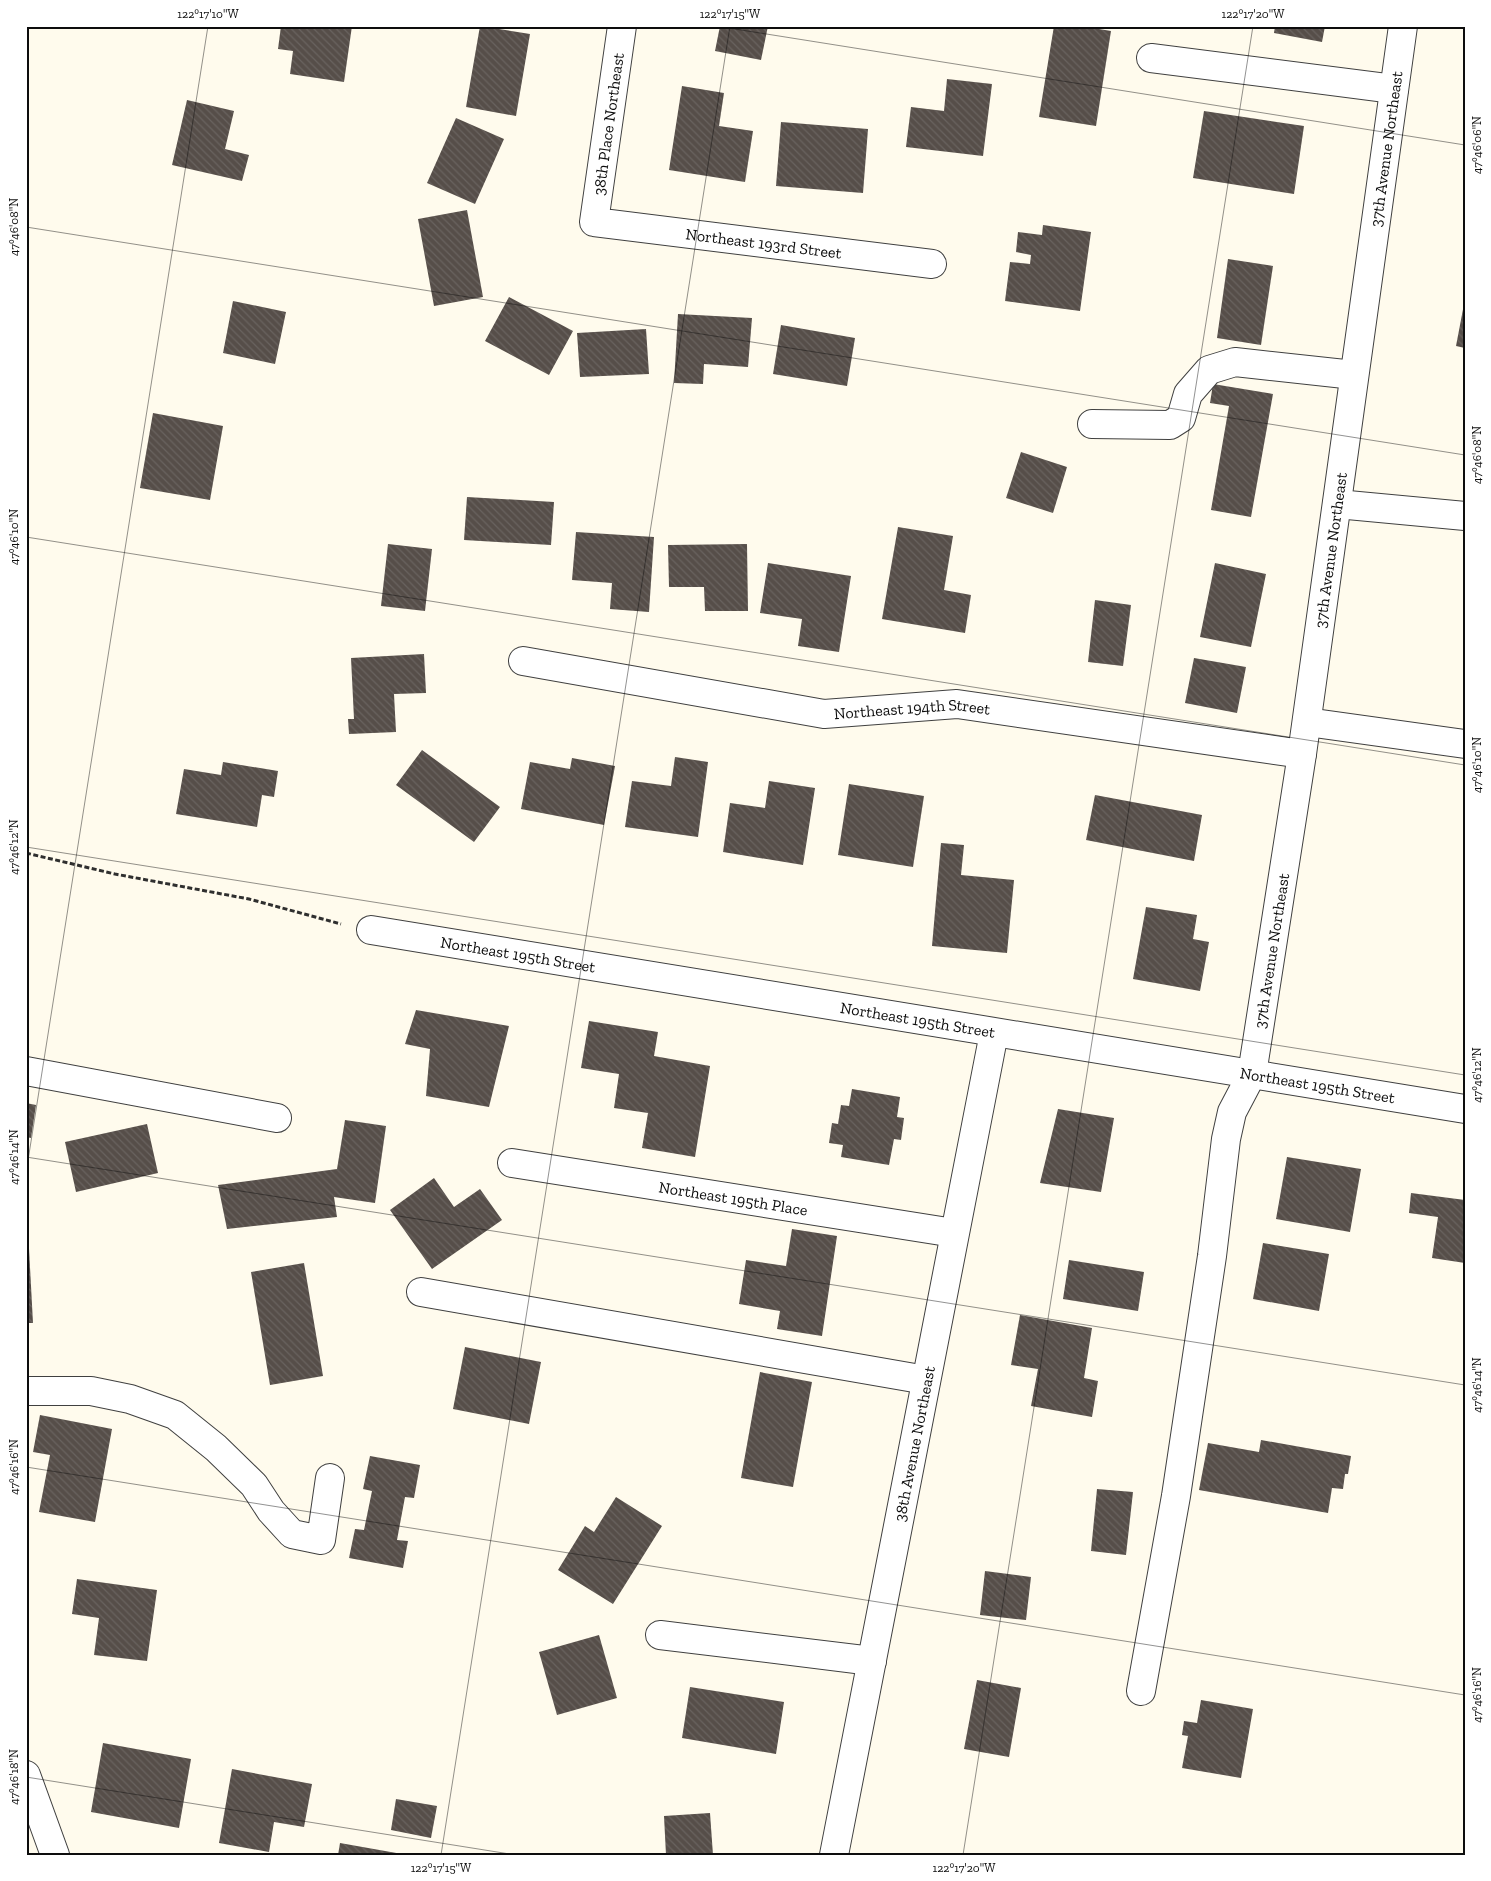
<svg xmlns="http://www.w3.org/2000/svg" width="1491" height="1881" font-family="'Zilla Slab',serif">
<defs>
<pattern id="building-back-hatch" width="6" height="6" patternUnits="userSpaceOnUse" patternTransform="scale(1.25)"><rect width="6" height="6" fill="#564e49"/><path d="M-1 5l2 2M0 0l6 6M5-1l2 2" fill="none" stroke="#69635f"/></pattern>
</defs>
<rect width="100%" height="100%" fill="#fffbed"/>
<!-- building -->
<path fill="url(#building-back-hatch)" d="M281,26H352L344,82L290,74L293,51L278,49Z
M480,26L530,34L516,116L466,107Z
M720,26H768L761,60L715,51Z
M1054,26H1081L1111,31L1096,126L1039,117Z
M1275,26H1325L1322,42L1274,33Z
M947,79L992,84L983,156L906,147L911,107L944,111Z
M682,86L724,93L719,126L753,131L745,182L669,170Z
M187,100L234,111L225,149L249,155L242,181L172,165Z
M1204,111L1304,126L1294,194L1193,178Z
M456,118L504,139L475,204L427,183Z
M781,122L868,129L863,193L776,186Z
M467,210L483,297L434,306L418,219Z
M1043,225L1091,232L1080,311L1005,301L1010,262L1030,264L1031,255L1016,252L1018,232L1042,235Z
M1228,259L1273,266L1261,345L1217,338Z
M509,297L573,331L549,375L485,341Z
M233,301L286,312L275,364L223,353Z
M1464,304H1465V348L1456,346Z
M678,314L752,318L748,367L704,364L703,384L674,383Z
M781,325L855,338L847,386L773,374Z
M646,329L649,374L580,377L577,333Z
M1213,384L1273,394L1251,517L1211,510L1229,406L1210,403Z
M153,413L223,426L210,500L140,488Z
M1021,452L1067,467L1053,513L1006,498Z
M467,497L554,502L551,545L464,540Z
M898,527L953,536L944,590L971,595L965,633L882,619Z
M576,532L654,537L649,612L610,609L612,583L572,580Z
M388,544L432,549L425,611L381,606Z
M747,544L748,611H705L704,587H669L668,545Z
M768,563L851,576L839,652L798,646L802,619L760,613Z
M1215,563L1266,574L1251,647L1200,637Z
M1095,600L1131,605L1123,666L1088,662Z
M424,654L426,693L394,694L396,732L349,734L348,719H354L351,658Z
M1194,658L1246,667L1237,713L1185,703Z
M422,750L500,807L474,842L396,785Z
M675,757L708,762L698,837L625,827L632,781L671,786Z
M572,758L615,766L604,825L521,809L530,762L570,769Z
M223,762L278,771L274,797L262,795L257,827L176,814L184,769L221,775Z
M769,781L815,788L803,865L723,852L730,803L765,808Z
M849,784L924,796L913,867L838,855Z
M1095,795L1202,815L1194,861L1086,840Z
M941,843L964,845L961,875L1014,880L1007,953L932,946Z
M1146,907L1197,915L1193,939L1209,942L1200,991L1133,979Z
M416,1010L509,1026L489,1107L426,1096L430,1049L405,1044Z
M589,1021L658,1032L654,1056L710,1066L695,1157L642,1148L648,1113L614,1108L619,1074L581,1068Z
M852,1089L900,1097L897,1117L904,1118L901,1140L894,1139L889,1165L841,1157L843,1145L829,1143L832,1123L838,1124L841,1105L849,1106Z
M26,1103L36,1105L31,1138L26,1137Z
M1058,1109L1114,1118L1101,1192L1040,1183Z
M345,1120L386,1126L375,1203L334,1197L337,1217L227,1229L218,1185L337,1169Z
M147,1124L158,1173L76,1192L65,1142Z
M1287,1157L1361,1169L1350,1232L1276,1219Z
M434,1178L454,1207L480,1189L502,1220L432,1269L390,1210Z
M1411,1193L1465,1200V1263L1432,1258L1438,1217L1409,1213Z
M792,1229L837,1236L822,1336L777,1329L780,1311L739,1304L746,1260L786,1266Z
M28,1230L33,1323H26V1231Z
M1263,1243L1329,1254L1319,1311L1253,1299Z
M1069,1260L1144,1272L1138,1311L1063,1299Z
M304,1263L323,1376L270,1385L251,1272Z
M1020,1315L1092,1328L1084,1378L1098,1381L1092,1417L1031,1406L1038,1369L1011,1365Z
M465,1347L541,1362L529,1424L453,1409Z
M760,1372L812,1382L793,1487L741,1478Z
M40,1415L112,1429L95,1522L39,1512L50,1455L33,1452Z
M1261,1440L1351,1456L1348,1474H1345L1343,1489L1332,1488L1328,1513L1199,1490L1208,1443L1259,1452Z
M370,1456L420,1465L414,1498L405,1497L397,1540L408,1541L403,1568L349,1558L355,1529L364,1530L372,1491L363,1489Z
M1097,1489L1133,1492L1126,1555L1091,1551Z
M616,1497L662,1526L613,1604L558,1570L585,1526L594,1532Z
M985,1571L1031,1577L1026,1620L980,1615Z
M77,1579L157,1590L147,1661L94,1655L99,1618L72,1614Z
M599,1635L617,1698L557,1715L539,1652Z
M977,1680L1021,1688L1009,1757L964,1749Z
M690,1687L784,1702L776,1754L682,1738Z
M1201,1700L1253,1709L1241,1778L1182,1768L1188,1736L1182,1735L1184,1721L1197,1723Z
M103,1743L191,1759L179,1828L91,1812Z
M232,1769L312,1784L304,1827L274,1822L269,1852L219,1843Z
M396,1799L437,1806L431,1838L391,1830Z
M710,1813L713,1855H666L664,1816Z
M340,1843L402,1854V1855H338Z"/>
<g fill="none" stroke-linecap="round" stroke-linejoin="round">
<defs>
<g id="minor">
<path id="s1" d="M622,26L594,222L932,264"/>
<path d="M1151,58L1394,89"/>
<path d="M1092,424L1170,425L1181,418L1188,394L1209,370L1235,362L1354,375"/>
<path d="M1337,504L1465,516"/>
<path id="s2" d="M523,661L824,714L957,704L1302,754"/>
<path d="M1307,722L1465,744"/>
<path id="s3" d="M371,930L1465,1109"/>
<path d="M26,1071L277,1118"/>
<path id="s4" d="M512,1163L954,1233"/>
<path d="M421,1292L926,1380"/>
<path d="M26,1391H91L130,1399L175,1415L216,1448L254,1485L271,1511L292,1534L321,1540L330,1478"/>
<path d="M660,1635L872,1661"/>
<path id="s5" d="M1141,1691L1176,1496L1212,1256L1226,1139L1232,1112L1252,1074L1302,754L1403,26"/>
<path d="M26,1775L55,1855"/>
<path id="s6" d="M834,1855L994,1033"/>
</g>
</defs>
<!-- minor casing -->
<use href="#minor" stroke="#404040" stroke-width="30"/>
<!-- path -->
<path stroke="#2f2f2f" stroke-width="3" stroke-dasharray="5 2.5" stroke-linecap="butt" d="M26,853L115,874L249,899L341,924"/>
<!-- minor -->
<use href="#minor" stroke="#fff" stroke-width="28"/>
</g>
<!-- ticks -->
<path fill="none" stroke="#0d0d0d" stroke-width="1" stroke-opacity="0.45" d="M716,26L1465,145M26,227L1465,455M26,537L1465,765M26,847L1465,1075M26,1157L1465,1385M26,1173L208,26M26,1467L1465,1695M26,1777L516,1855M441,1855L730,26M963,1855L1253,26"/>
<g text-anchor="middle" stroke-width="5" stroke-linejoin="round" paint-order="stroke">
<!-- street labels -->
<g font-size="16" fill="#0d0d0d" stroke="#fff">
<text transform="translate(608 124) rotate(-82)" y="6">38th Place Northeast</text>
<text dy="6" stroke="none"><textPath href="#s5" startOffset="1564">37th Avenue Northeast</textPath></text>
<text dy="6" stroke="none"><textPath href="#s1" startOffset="369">Northeast 193rd Street</textPath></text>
<text dy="6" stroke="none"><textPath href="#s5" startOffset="1159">37th Avenue Northeast</textPath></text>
<text dy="6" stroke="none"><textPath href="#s2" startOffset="394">Northeast 194th Street</textPath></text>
<text dy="6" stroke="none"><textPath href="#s5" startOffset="754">37th Avenue Northeast</textPath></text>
<text dy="6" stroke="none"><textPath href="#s3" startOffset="149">Northeast 195th Street</textPath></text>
<text dy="6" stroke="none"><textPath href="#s3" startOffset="554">Northeast 195th Street</textPath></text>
<text dy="6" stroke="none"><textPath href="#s3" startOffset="959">Northeast 195th Street</textPath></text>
<text dy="6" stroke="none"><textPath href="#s4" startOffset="224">Northeast 195th Place</textPath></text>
<text dy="6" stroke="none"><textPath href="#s6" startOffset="419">38th Avenue Northeast</textPath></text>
</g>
</g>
<!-- border -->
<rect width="1491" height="1881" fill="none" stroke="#ffffff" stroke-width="55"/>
<rect x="28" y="28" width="1436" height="1826" fill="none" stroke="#0d0d0d" stroke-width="2"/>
<g font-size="12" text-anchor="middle" fill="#0d0d0d">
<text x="208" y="18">122°17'10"W</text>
<text x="730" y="18">122°17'15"W</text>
<text x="1253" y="18">122°17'20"W</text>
<text transform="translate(1477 145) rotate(-90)" y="4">47°46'06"N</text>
<text transform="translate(14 227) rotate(-90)" y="4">47°46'08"N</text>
<text transform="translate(1477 455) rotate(-90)" y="4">47°46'08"N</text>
<text transform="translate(14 537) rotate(-90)" y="4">47°46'10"N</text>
<text transform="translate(1477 765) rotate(-90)" y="4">47°46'10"N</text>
<text transform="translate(14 847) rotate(-90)" y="4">47°46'12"N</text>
<text transform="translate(1477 1075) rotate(-90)" y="4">47°46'12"N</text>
<text transform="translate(14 1157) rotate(-90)" y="4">47°46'14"N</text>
<text transform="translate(1477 1385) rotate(-90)" y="4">47°46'14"N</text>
<text transform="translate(14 1467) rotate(-90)" y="4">47°46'16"N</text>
<text transform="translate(1477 1695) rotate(-90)" y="4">47°46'16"N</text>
<text transform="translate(14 1777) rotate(-90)" y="4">47°46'18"N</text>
<text x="441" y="1872">122°17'15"W</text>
<text x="964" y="1872">122°17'20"W</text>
</g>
</svg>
